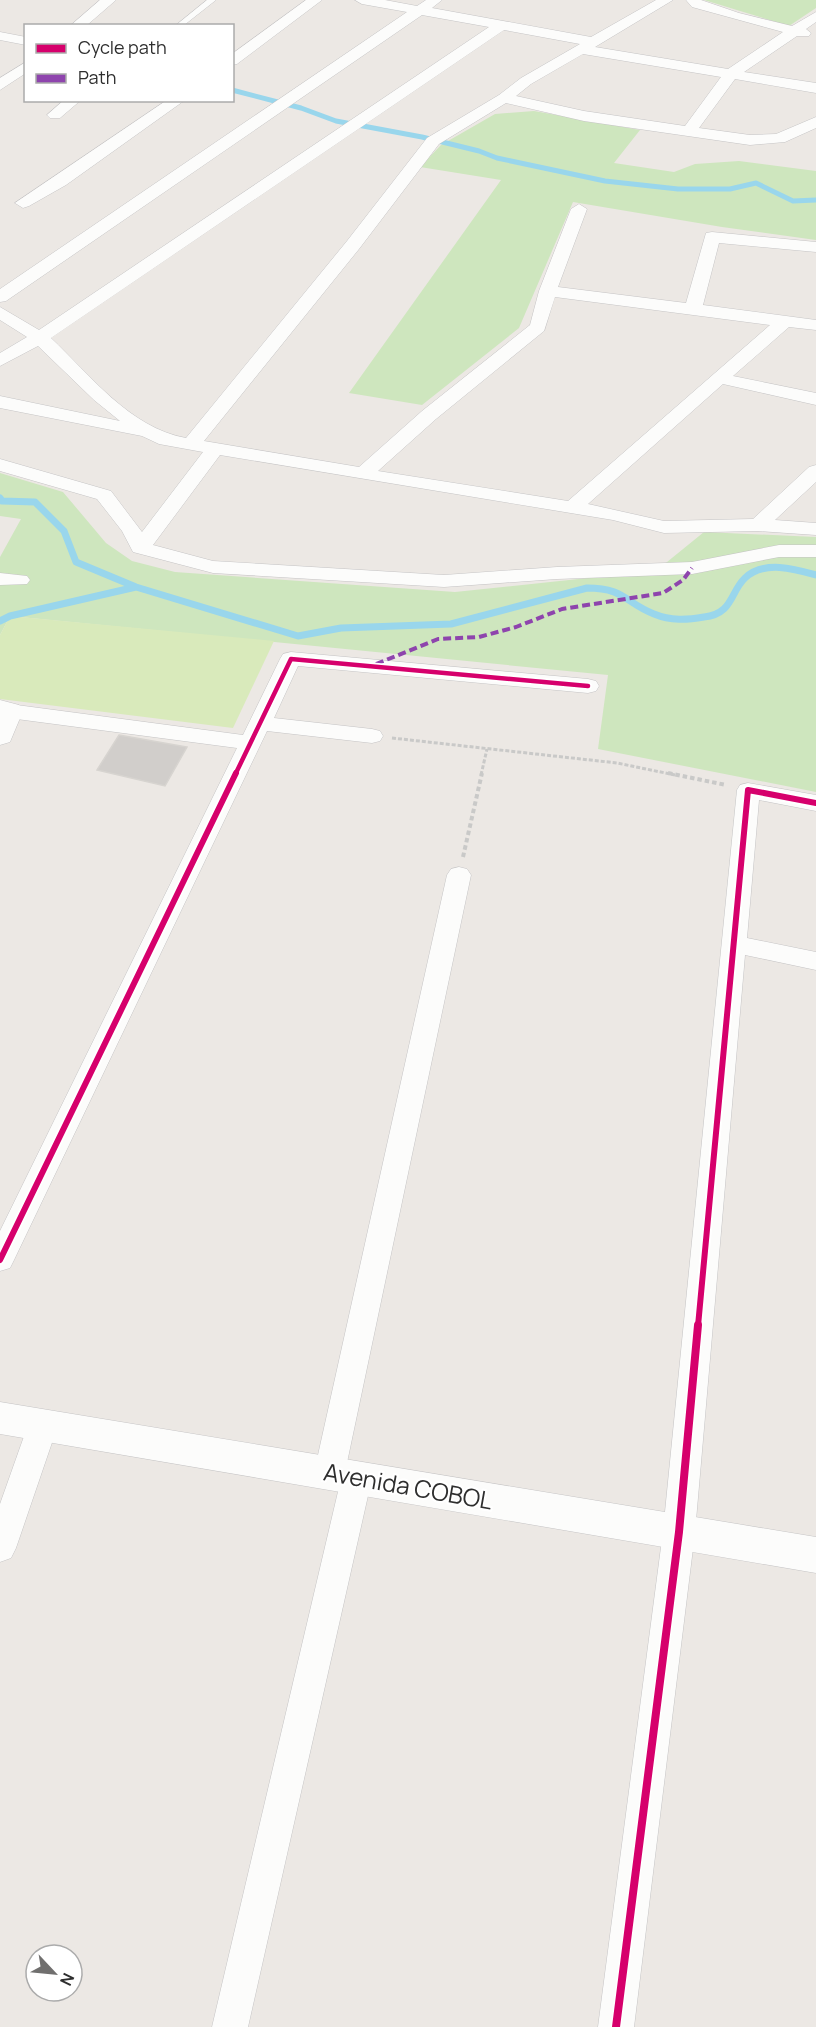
<svg xmlns="http://www.w3.org/2000/svg" width="816" height="2027" font-family="Manrope,sans-serif">
<rect width="100%" height="100%" fill="#ece8e4"/>
<!-- green -->
<path fill="#cee6be" d="M704,0H816V8L789,26Z
M534,111L640,130L614,163L674,172L695,164L739,161L816,171V240L722,227L573,202L519,328L422,405L349,393L501,180L420,167L441,145L495,114Z
M0,473L63,492L106,543L132,561L175,572L455,592L588,578L651,575L704,532L816,537V792L598,749L608,675L10,616L0,635V557L21,519L0,516Z"/>
<!-- pitch -->
<path fill="#d9eabb" d="M10,616L274,641L233,728L0,699V635Z"/>
<g fill="none" stroke-linecap="round" stroke-linejoin="round">
<!-- stream-far1 -->
<path stroke="#99d6ec" stroke-width="5" d="M232,90L301,108L336,121L422,137L479,151L497,158L605,181L678,189H730L756,183L793,201L816,200"/>
<!-- stream -->
<path stroke="#99d6ec" stroke-width="7" d="M0,498L2,501L35,502L64,531L76,562L136,587L298,636L341,628L451,624L587,588C625,588 625,603 654,614C671,621 687,620 704,617C733,614 730,592 745,578C764,560 795,569 816,575
M0,621L10,616L136,587"/>
</g>
<!-- building -->
<path fill="#d1cecb" stroke="#d7d4d0" stroke-width="1.5" d="M119,735L187,747L165,786L97,770Z"/>
<g fill="none" stroke-linecap="round" stroke-linejoin="round">
<defs>
<path id="service" d="M207,0H216L183,26H175Z"/>
<path id="minor" d="M100,0H116L86,26H70Z
M306,0H322L237,64L232,65V54Z
M355,0H385L417,6L426,0H442L432,8L591,37L656,0H673L595,47L728,69L783,32L692,7L686,0H701L739,13L792,26L816,12V22L806,29L811,33L809,36H797L744,72L816,83V93L735,79L699,128L750,135L776,134L816,117V128L785,142L750,145L584,121L506,103L439,144L359,249L204,441L359,467L422,411L530,325L539,291L571,209L579,204L587,209L558,287L686,303L706,233L712,232L816,242V252L719,243L703,305L816,320V330L789,327L733,376L816,393V405L723,384L588,504L664,521L753,519L809,467L816,465V482L775,520L816,523V535L758,531L664,533L613,520L220,455L153,545L213,561L444,575L557,567L692,562L779,545H816V557H779L692,574L557,579L444,587L213,573L133,552L122,531L97,499L0,471V459L111,491L142,532L203,452L159,444L142,436L0,408V396L120,421L94,400L38,346L0,366V353L27,337L0,320V307L39,330L489,27L422,15L6,301L0,302V289L407,12L362,4ZM504,30L580,44L521,78L499,95L427,138L347,241L186,438C130,428 90,375 51,338ZM583,54L721,77L685,126L584,111L516,96L531,84ZM555,297L770,325L568,501L378,471L436,419L544,331Z
M0,32L26,37V45L0,40Z
M26,62V73L0,90V78Z
M64,100H81L60,118H50L47,115Z
M167,100H185L66,185L29,206L23,208L15,203Z
M0,573L27,576L30,580L27,584L0,585Z
M291,652L588,679L596,681L599,686L596,691L588,693L298,666L274,718L372,729L380,731L383,736L380,741L372,743L267,731L14,1260L10,1268L0,1271V1231L237,748L9,718L0,719V705L9,704L243,735L280,659L283,654Z
M748,783L816,795V811L759,800L747,938L816,952V970L745,955L695,1532L634,2027H598L663,1532L737,790L740,785Z
M459,867L467,869L471,875L345,1472L346,1469L357,1465L368,1469L372,1478L248,2027H212L341,1479L340,1482L329,1486L318,1482L314,1473L447,875L451,869Z
M43,1412L54,1416L58,1425L16,1548L11,1558L0,1562V1504L28,1425L32,1416Z"/>
<path id="tertiary" d="M0,700L19,705L23,711L10,742L0,745Z
M0,1402L816,1537V1573L0,1434Z"/>
</defs>
<!-- service casing -->
<use href="#service" stroke="#c5c4c5" stroke-width="1"/>
<!-- minor casing -->
<use href="#minor" stroke="#c5c4c5" stroke-width="1"/>
<!-- tertiary casing -->
<use href="#tertiary" stroke="#c5c4c5" stroke-width="1"/>
<!-- path-far1 -->
<path stroke="#c9c9c8" stroke-width="3" stroke-dasharray="4 2" stroke-linecap="butt" d="M392,738L617,763L675,775
M481,775L487,749"/>
<!-- path -->
<path stroke="#c9c9c8" stroke-width="4" stroke-dasharray="4.5 3" stroke-linecap="butt" d="M668,773L726,785
M463,857L482,773"/>
<!-- service -->
<use href="#service" fill="#fcfcfb" fill-rule="evenodd"/>
<!-- minor -->
<use href="#minor" fill="#fcfcfb" fill-rule="evenodd"/>
<!-- tertiary -->
<use href="#tertiary" fill="#fcfcfb" fill-rule="evenodd"/>
<!-- quiet -->
<path stroke="#8e44ad" stroke-width="4" stroke-dasharray="8 4" stroke-linecap="butt" d="M376,664L438,639L479,637L516,627L562,609L663,593L683,580L692,568"/>
<defs>
<path id="cycleway-far2" d="M235,775L291,659L588,686"/>
<path id="cycleway-far1" d="M0,1260L236,773
M698,1326L748,790L816,803"/>
<path id="cycleway" d="M616,2027L679,1532L698,1325"/>
</defs>
<!-- cycleway-far2 casing -->
<use href="#cycleway-far2" stroke="#fff" stroke-width="8"/>
<!-- cycleway-far1 casing -->
<use href="#cycleway-far1" stroke="#fff" stroke-width="10"/>
<!-- cycleway casing -->
<use href="#cycleway" stroke="#fff" stroke-width="11"/>
<!-- cycleway-far2 -->
<use href="#cycleway-far2" stroke="#d6006c" stroke-width="4.5"/>
<!-- cycleway-far1 -->
<use href="#cycleway-far1" stroke="#d6006c" stroke-width="6"/>
<!-- cycleway -->
<use href="#cycleway" stroke="#d6006c" stroke-width="8"/>
</g>
<g text-anchor="middle" stroke-width="4.5" stroke-linejoin="round" paint-order="stroke">
<!-- near-street labels -->
<g font-size="24" fill="#2e2e2e" stroke="#fff">
<text transform="translate(408 1487) rotate(10)" y="8">Avenida COBOL</text>
</g>
</g>
<!-- legend -->
<rect x="24" y="24" width="210" height="78" fill="#ffffff" stroke="#ababab" stroke-width="1.5"/>
<rect x="36" y="44" width="30" height="9" fill="#d6006c" stroke="#ababab" stroke-width="1.5"/>
<text x="78" y="54" font-size="18" fill="#2e2e2e">Cycle path</text>
<rect x="36" y="74" width="30" height="9" fill="#8e44ad" stroke="#ababab" stroke-width="1.5"/>
<text x="78" y="84" font-size="18" fill="#2e2e2e">Path</text>
<!-- north arrow -->
<g transform="translate(54 1973) rotate(116)"><circle r="28" fill="#ffffff" stroke="#ababab" stroke-width="1.5"/>
<path d="M0-4.5L10 22L0 15L-10 22Z" fill="#706f6e"/>
<text y="-9" font-size="16" font-weight="bold" text-anchor="middle" fill="#2e2e2e">N</text>
</g>
</svg>
